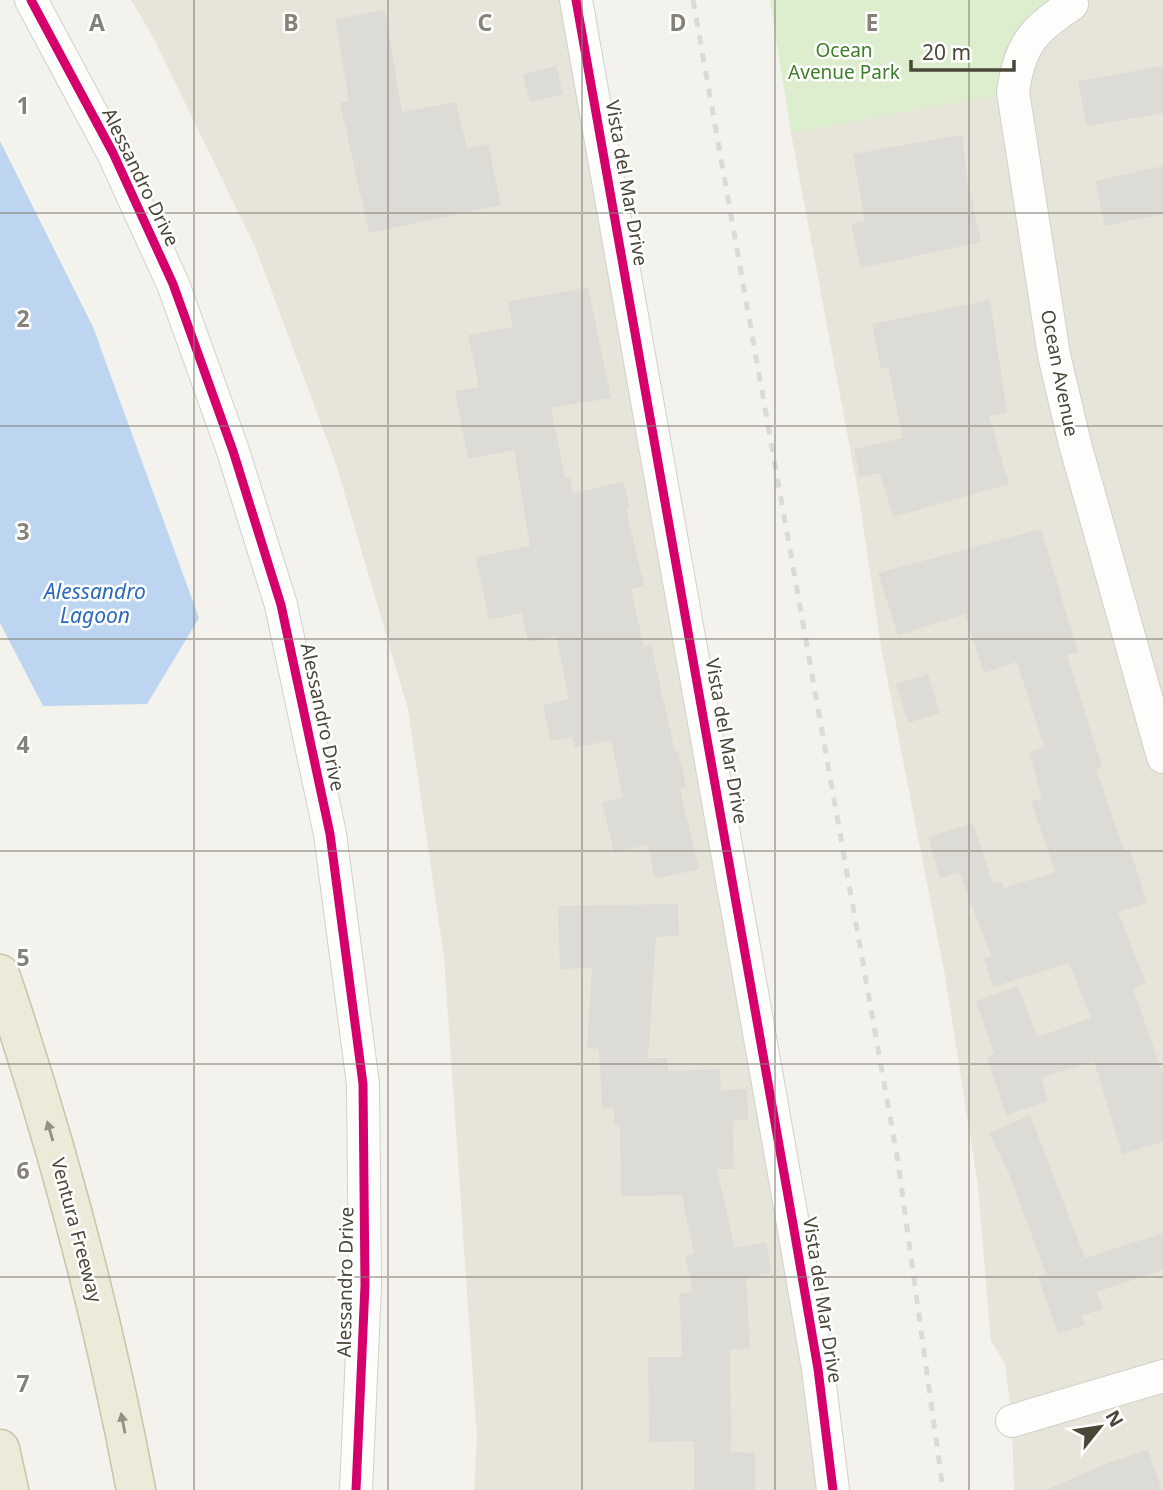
<svg xmlns="http://www.w3.org/2000/svg" width="1163" height="1490" font-family="'Noto Sans',sans-serif">
<rect width="100%" height="100%" fill="#f3f2ed"/>
<!-- residential -->
<path fill="#e7e5da" d="M131,0H576L833,1490H474L477,1438L444,957L408,709L336,464L256,249L153,37Z
M1087,0H1163V1490H1014L1012,1421L1005,1363L991,1341L978,1186L945,976L881,647L859,497L791,133L1013,92L1072,4Z"/>
<!-- green -->
<path fill="#dceecd" d="M770,0H1087L1072,4L1013,92L791,133Z"/>
<!-- water -->
<path fill="#bdd5f1" d="M0,141L93,327L199,618L147,704L43,706L0,623Z"/>
<!-- building -->
<path fill="#dddbd5" d="M385,10L402,112L456,102L467,148L488,144L501,205L369,233L340,103L349,101L335,19Z
M556,66L563,94L530,102L523,74Z
M1163,66V113L1087,126L1078,81Z
M962,135L967,178L981,242L861,268L851,224L865,221L853,154Z
M1163,166V214L1105,226L1095,181Z
M588,287L611,398L551,408L565,478H570L573,493L623,482L630,508L626,509L644,586L631,589L644,646L651,645L675,752L678,751L686,787L680,789L699,869L655,879L647,845L614,852L602,802L623,797L611,740L575,748L572,737L551,741L543,705L569,699L556,636L528,642L522,613L489,620L476,557L530,546L514,450L468,459L455,391L479,387L468,335L513,327L508,302Z
M990,300L1007,413L989,416L1009,484L893,517L880,473L860,477L854,449L903,438L888,367L881,369L872,324Z
M1041,529L1078,652L1067,655L1102,767L1096,769L1124,851L1130,849L1147,903L1118,912L1146,983L1133,988L1163,1075V1142L1122,1154L1094,1061L1041,1078L1048,1101L1006,1115L987,1057L994,1054L976,1001L1018,986L1037,1037L1091,1018L1069,963L993,987L984,958L991,956L959,872L940,878L928,837L973,823L993,884L1001,882L1004,888L1055,872L1031,801L1042,798L1029,752L1044,747L1017,662L984,673L965,614L898,635L878,573Z
M928,674L940,713L908,723L896,684Z
M678,904L679,936L656,937L648,1058H667L668,1071L720,1069L721,1090L747,1089L748,1119L733,1120L734,1169H717L735,1248L766,1242L772,1272L746,1278L750,1348L730,1350L731,1452L755,1453V1490H694V1441L649,1442L648,1357H682L679,1293L693,1292L685,1256L694,1254L682,1195L621,1196L620,1125H614V1107L602,1108L599,1049L587,1048L592,968L560,969L558,906Z
M1030,1115L1085,1258L1163,1233V1270L1097,1292L1103,1309L1082,1316L1085,1325L1058,1334L1038,1277L1046,1274L1010,1176L989,1133Z
M1148,1450L1162,1490H1046L1108,1463Z"/>
<g fill="none" stroke-linecap="round" stroke-linejoin="round">
<defs>
<path id="minor" d="M31,0L113,153L173,284L233,451L281,605L330,834L363,1084L365,1285L356,1490
M576,0L793,1224L818,1369L833,1490
M1072,4C1033,31 1020,43 1013,92L1054,355L1075,444L1163,757
M1012,1421L1163,1376"/>
<path id="motorway" d="M0,974C57,1143 103,1315 136,1490
M0,1449L9,1490"/>
</defs>
<!-- minor casing -->
<use href="#minor" stroke="#d1d0ca" stroke-width="34"/>
<!-- motorway casing -->
<use href="#motorway" stroke="#cbc3a8" stroke-width="41"/>
<!-- minor -->
<use href="#minor" stroke="#fdfdfc" stroke-width="32"/>
<!-- motorway -->
<use href="#motorway" stroke="#edeada" stroke-width="38"/>
<!-- rail -->
<path stroke="#dadad9" stroke-width="5" stroke-dasharray="9 9" stroke-linecap="butt" d="M693,0L898,1162L943,1490"/>
<defs>
<path id="cycleway" d="M31,0L113,153L173,284L233,451L281,605L330,834L363,1084L365,1285L356,1490
M576,0L793,1224L818,1369L833,1490"/>
</defs>
<!-- cycleway casing -->
<use href="#cycleway" stroke="#fff" stroke-width="13"/>
<!-- cycleway -->
<use href="#cycleway" stroke="#d6006c" stroke-width="9"/>
</g>
<!-- one-way arrows -->
<defs><path id="oneway-solid" d="M-6-.8H1V-3.2L6.5 0L1 3.2V.8H-6Z" transform="scale(1.75)"/></defs>
<g fill="#939081">
<use href="#oneway-solid" transform="translate(50 1131) rotate(-106)"/>
<use href="#oneway-solid" transform="translate(123 1423) rotate(-101)"/>
</g>
<!-- grid -->
<path fill="none" stroke="#858277" stroke-width="2" stroke-opacity="0.55" d="M194,0V1490M388,0V1490M582,0V1490M775,0V1490M969,0V1490M0,213H1163M0,426H1163M0,639H1163M0,851H1163M0,1064H1163M0,1277H1163"/>
<g text-anchor="middle" stroke-width="5" stroke-linejoin="round" paint-order="stroke">
<!-- park labels -->
<g font-size="19" fill="#3d7f28" stroke="#fff">
<text x="844" y="57">Ocean<tspan x="844" dy="22">Avenue Park</tspan></text>
</g>
<!-- street labels -->
<g font-size="19" fill="#4a4638" stroke="#fff">
<text transform="translate(141 177) rotate(64)" y="7">Alessandro Drive</text>
<text transform="translate(627 183) rotate(80)" y="7">Vista del Mar Drive</text>
<text transform="translate(1060 373) rotate(79)" y="7">Ocean Avenue</text>
<text transform="translate(323 717) rotate(78)" y="7">Alessandro Drive</text>
<text transform="translate(727 741) rotate(80)" y="7">Vista del Mar Drive</text>
<text transform="translate(77 1230) rotate(75)" y="7">Ventura Freeway</text>
<text transform="translate(345 1282) rotate(-89)" y="7">Alessandro Drive</text>
<text transform="translate(823 1300) rotate(81)" y="7">Vista del Mar Drive</text>
</g>
<!-- water labels -->
<g font-size="21" font-style="italic" fill="#2b6bbc" stroke="#fff">
<text x="95" y="599">Alessandro<tspan x="95" dy="24">Lagoon</tspan></text>
</g>
</g>
<g font-size="23" text-anchor="middle" font-weight="bold" fill="#858277" stroke="#fff" stroke-width="5" stroke-linejoin="round" paint-order="stroke">
<text x="97" y="31">A</text>
<text x="291" y="31">B</text>
<text x="485" y="31">C</text>
<text x="678" y="31">D</text>
<text x="872" y="31">E</text>
<text x="23" y="114">1</text>
<text x="23" y="327">2</text>
<text x="23" y="540">3</text>
<text x="23" y="753">4</text>
<text x="23" y="966">5</text>
<text x="23" y="1179">6</text>
<text x="23" y="1392">7</text>
</g>
<!-- north arrow -->
<g transform="translate(1100 1427) rotate(60)" stroke="#ffffff" stroke-width="5" paint-order="stroke">
<path d="M0-5L12 26L0 18L-12 26Z" fill="#4a4638"/>
<text y="-10" font-size="19" font-weight="bold" text-anchor="middle" fill="#4a4638">N</text>
</g>
<!-- scale -->
<path d="M911 60v10h103v-10" fill="none" stroke="#4a4638" stroke-width="3.5"/>
<text x="922" y="60" font-size="21" fill="#4a4638" stroke="#ffffff" stroke-width="5" paint-order="stroke">20 m</text>
</svg>
